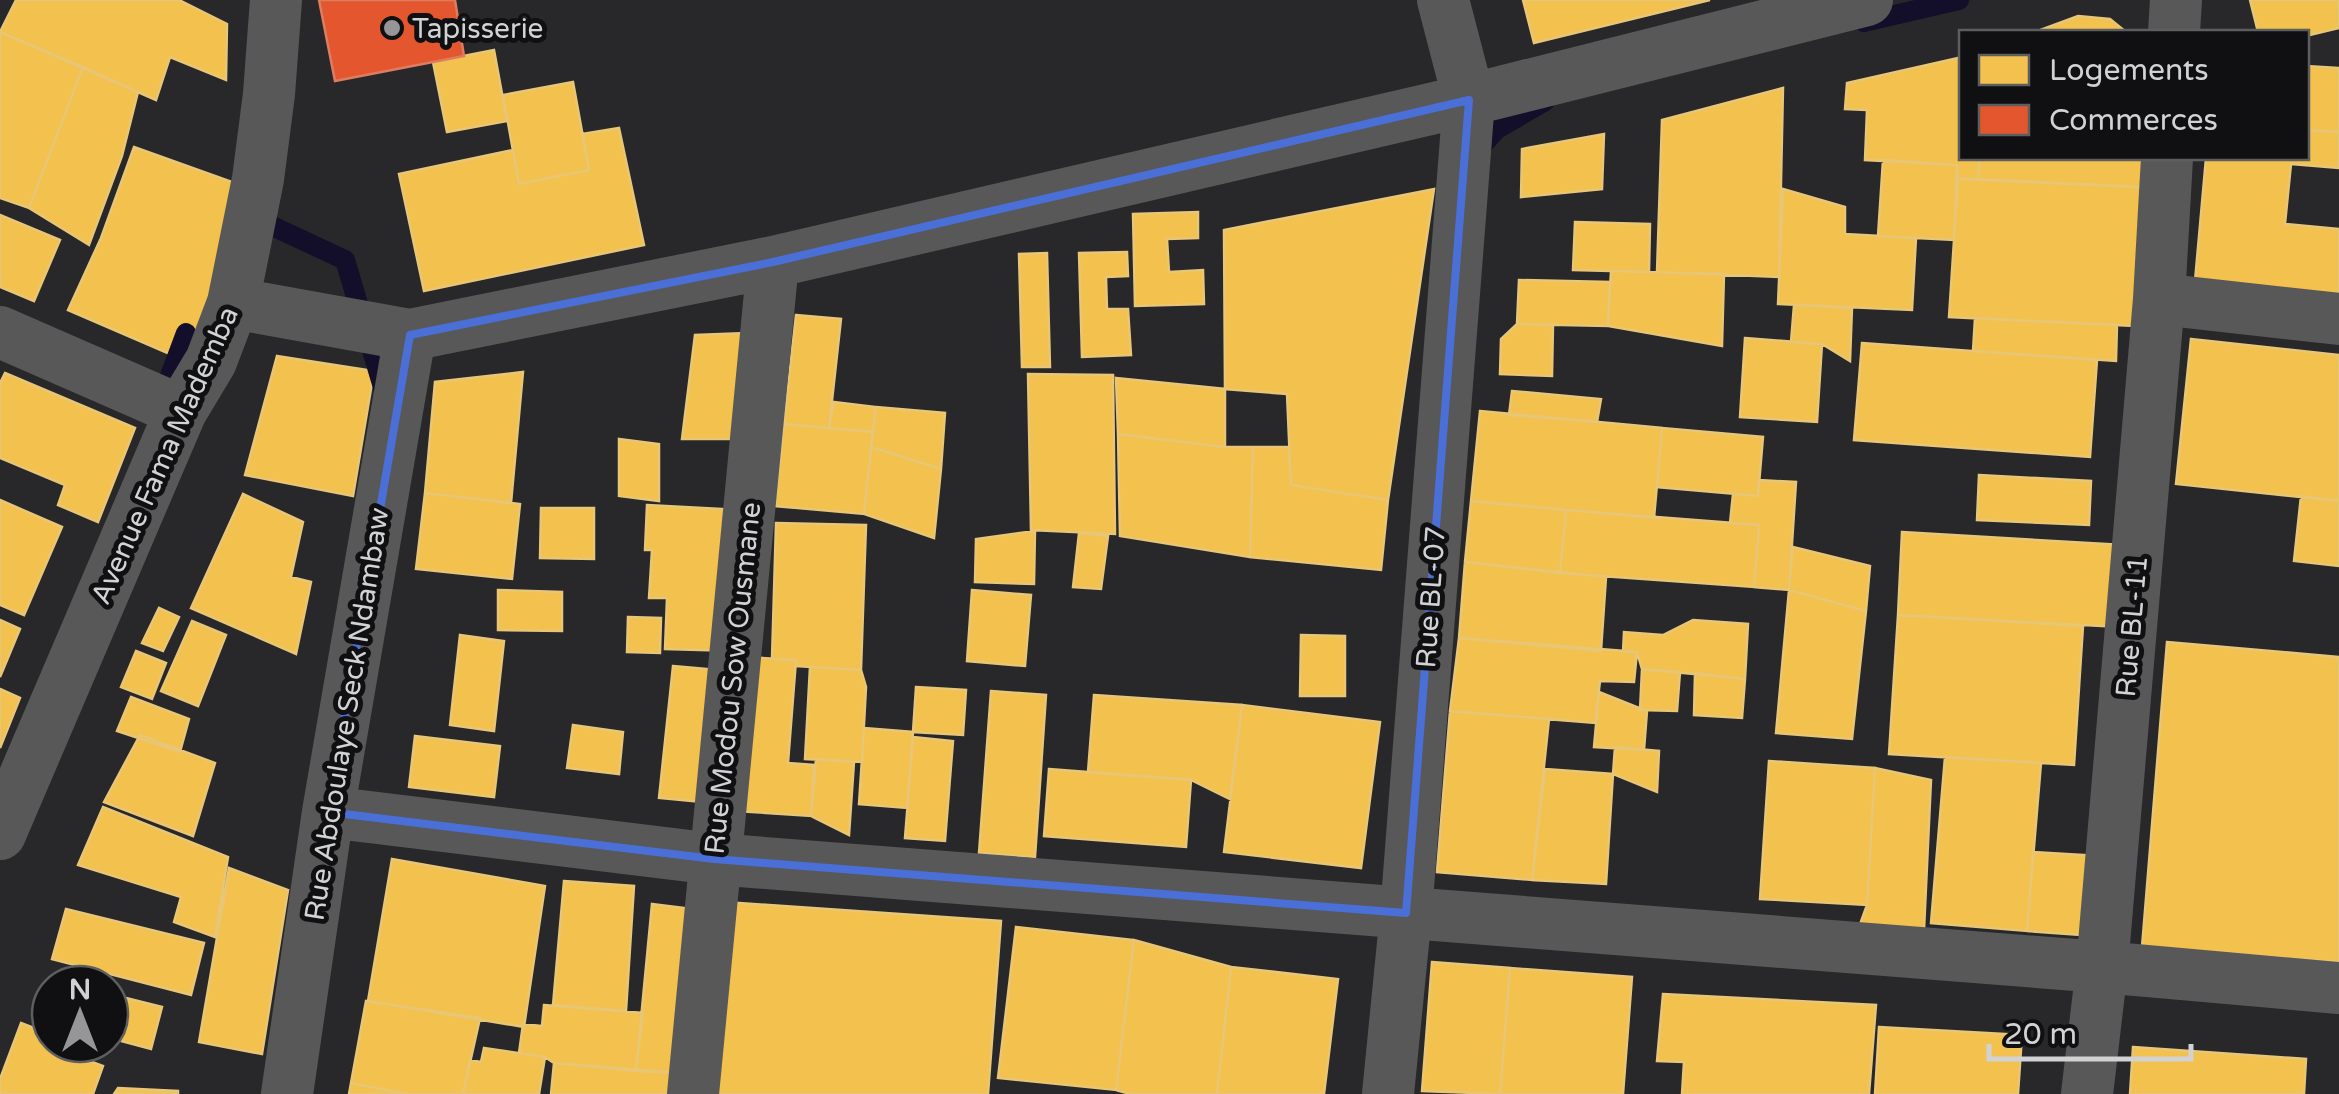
<svg xmlns="http://www.w3.org/2000/svg" width="2339" height="1094" font-family="'Varela Round',sans-serif">
<rect width="100%" height="100%" fill="#28282a"/>
<!-- homes -->
<path fill="#f2c14e" stroke="#e8c676" stroke-width="2.5" d="M16,0H179L227,24L226,80L170,57L156,100L0,32Z
M1523,0H1710L1534,43Z
M2250,0H2339V28L2306,36V32H2258Z
M2078,16L2110,19L2126,32H2035Z
M0,32L83,67L29,208L0,198Z
M494,50L507,121L447,132L433,62Z
M1962,57V158H1980L1978,179H1958L1957,165L1865,160L1867,110L1845,109L1847,83Z
M2306,66L2339,68V132L2306,130Z
M83,67L138,92L122,156L89,245L29,208Z
M573,82L589,170L519,184L503,95Z
M1783,88L1779,277L1657,272L1662,120Z
M619,128L644,245L424,291L399,174L513,150L519,184L589,170L582,134Z
M2306,130L2339,132V168L2291,164L2285,224L2339,229V295L2195,281L2206,158H2306Z
M1604,134L1602,189L1521,197L1522,149Z
M134,147L263,193L207,370L68,310L101,238Z
M1980,158H2143L2141,187L1978,179Z
M1883,160L1957,165L1954,240L1878,236Z
M1958,179L2141,187L2134,326L1949,317Z
M1434,189L1388,500L1291,485L1287,394L1225,389L1224,230Z
M1783,189L1845,207V234L1916,238L1912,310L1778,304Z
M1198,212V238L1167,239L1169,272L1203,270L1204,304L1135,306L1133,214Z
M0,215L60,240L34,301L0,287Z
M1575,222L1650,224L1649,272L1573,270Z
M1127,252L1128,276L1106,277L1107,309H1128L1131,355L1082,357L1079,253Z
M1047,253L1050,367H1022L1019,254Z
M1611,271L1724,274L1722,346L1608,326Z
M1519,280L1610,282L1608,326L1517,324Z
M1794,305L1852,308L1850,361L1822,344L1791,342Z
M796,315L841,319L829,428L784,424Z
M1975,318L2117,325L2116,361L1973,351Z
M1517,324L1553,325L1552,376L1500,374L1501,339Z
M746,333L734,439H682L695,335Z
M1745,338L1822,344L1817,422L1740,417Z
M2191,339L2339,355V501L2176,484Z
M1862,343L2097,360L2090,457L1854,440Z
M277,356L374,371L353,496L245,475Z
M523,372L511,503L425,493L435,382Z
M5,373L135,428L98,522L58,505L65,485L0,458V383Z
M1028,374L1113,375L1115,534L1031,530Z
M1116,378L1225,389V447L1118,434Z
M1512,391L1601,399L1597,422L1509,415Z
M834,402L876,407L873,432L829,428Z
M876,407L945,413L941,469L871,447Z
M1480,411L1662,428L1654,518L1471,501Z
M784,424L873,432L864,514L775,506Z
M1662,428L1763,437L1758,496L1657,487Z
M1118,434L1225,447H1253L1250,557L1120,536Z
M619,439L659,444V501L619,496Z
M871,447L941,469L934,538L864,514Z
M1253,447H1289L1291,485L1388,500L1381,570L1250,557Z
M1979,475L2091,481L2089,525L1977,520Z
M1759,480L1796,482L1789,590L1754,587L1759,525L1730,523L1733,494L1758,496Z
M425,493L520,504L512,579L416,569Z
M243,494L303,522L291,577L311,582L296,654L191,608Z
M2301,496L2339,501V566L2294,561Z
M0,500L62,527L24,615L0,605Z
M1471,501L1566,510L1560,573L1465,562Z
M647,505L740,510L734,651L665,649L667,598H649L652,550H645Z
M541,508H594V559L540,558Z
M1566,510L1759,525L1754,587L1560,573Z
M776,523L866,525L861,670L796,666V660L772,659Z
M1035,531L1034,584L975,582L976,539Z
M1902,532L2123,545L2119,627L1898,615Z
M1079,533L1108,536L1101,589L1073,587Z
M1793,547L1870,566L1866,611L1789,590Z
M1465,562L1606,577L1601,651L1459,638Z
M498,590L562,592V631L498,630Z
M972,590L1031,595L1025,666L967,661Z
M1789,590L1866,611L1852,739L1776,733Z
M159,608L179,617L163,651L142,643Z
M1898,615L2083,626L2074,765L1889,754Z
M628,617L661,618L660,653L627,652Z
M0,620L20,629L0,677Z
M1693,620L1748,624L1745,679L1642,669L1637,652H1623L1624,632L1663,635Z
M192,621L226,635L198,706L161,691Z
M460,635L504,641L494,731L450,725Z
M1301,635L1345,636V696H1300Z
M1459,638L1637,652L1634,682L1600,681L1595,723L1450,711Z
M2167,642L2339,657V962L2142,947Z
M136,651L166,663L152,699L121,687Z
M746,657L796,660L788,763L814,765L811,816L736,811Z
M673,666L717,670L701,802L659,798Z
M810,667L861,670L866,687L862,762L805,759Z
M1642,669L1680,672L1677,711L1640,710Z
M1695,673L1745,679L1742,718L1694,715Z
M916,687L966,690L963,735L913,732Z
M0,689L20,698L0,748Z
M991,691L1046,695L1035,857L979,853Z
M1599,692L1647,711L1644,750L1594,747Z
M1094,695L1242,705L1230,799L1191,780L1088,772Z
M131,697L189,719L180,752L117,731Z
M1242,705L1380,722L1361,868L1224,852Z
M1450,711L1549,719L1532,880L1437,872Z
M573,725L623,732L619,774L567,768Z
M864,728L913,732L907,808L859,804Z
M140,735L215,763L193,836L104,802Z
M415,736L500,746L494,797L409,787Z
M913,737L953,741L945,841L905,838Z
M1615,747L1659,751L1657,792L1613,774Z
M1945,757L2041,763L2027,931L1931,923Z
M816,759L854,762L849,835L811,816Z
M1769,761L1875,768L1867,905L1760,899Z
M1875,768L1931,780L1924,930L1859,927L1867,905Z
M1049,769L1191,780L1186,847L1044,836Z
M1545,769L1613,774L1606,884L1532,880Z
M103,807L228,857L215,937L174,922L181,897L78,865Z
M2033,852L2099,856L2094,936L2027,931Z
M392,859L545,886L524,1027L368,1001Z
M229,868L288,890L262,1054L199,1042Z
M564,881L634,886L626,1011L553,1005Z
M725,902L1001,921L988,1094H712Z
M652,904L693,909L677,1073L636,1071Z
M66,909L204,943L191,995L52,959Z
M1016,927L1134,940L1116,1090L998,1078Z
M1134,940L1231,967L1217,1094H1130L1116,1090Z
M1432,962L1510,968L1500,1094L1422,1091Z
M1231,967L1338,979L1324,1094H1217Z
M1510,968L1632,977L1623,1094H1500Z
M110,994L162,1007L151,1049L110,1038Z
M1663,994L1876,1005L1869,1094H1682L1684,1062L1657,1061Z
M366,1001L480,1018L463,1094H407L351,1083Z
M544,1005L643,1013L636,1071L554,1063L545,1057L519,1053L523,1024L542,1026Z
M21,1023L50,1034V1044H58L57,1049L103,1066L93,1094H0V1079Z
M1879,1027L2022,1035L2018,1094H1875Z
M2133,1047L2306,1059L2304,1094H2130Z
M484,1048L545,1057L539,1094H463L470,1060L481,1062Z
M554,1063L677,1073L675,1094H551Z
M351,1083L407,1094H349Z
M118,1088L178,1091V1094H114Z"/>
<!-- shops -->
<path fill="#e4572e" stroke="#de7c60" stroke-width="2.5" d="M319,0H455L464,56L335,81Z"/>
<g fill="none" stroke-linecap="round" stroke-linejoin="round">
<!-- stream -->
<path stroke="#130f2b" stroke-width="20" d="M1864,22L1959,0
M1476,152L1497,129L1545,101
M253,217L345,260L385,394
M161,400L186,333"/>
<!-- minor -->
<path stroke="#585859" stroke-width="52" d="M2174,32L2176,0
M2159,299L2339,319
M233,303L410,335L773,262L1469,100L1867,0
M0,332L181,411
M328,812L714,859L2102,967L2339,988
M0,834L181,411L211,361L233,303L258,179L269,94L276,0
M287,1094L328,812L410,335
M693,1094L773,262
M1388,1094L1406,913L1469,100L1443,0
M2087,1094L2102,967L2159,299L2167,158"/>
</g>
<!-- marked area -->
<path fill="none" stroke="#4a6fd7" stroke-width="8" stroke-linejoin="round" d="M1469,100L1406,913L714,859L328,812L410,335L773,262Z"/>
<!-- markers -->
<circle fill="#969698" stroke="#101012" stroke-width="4" cx="392" cy="28" r="10"/>
<g text-anchor="middle" stroke-width="10" stroke-linejoin="round" paint-order="stroke">
<!-- poi labels -->
<g font-size="28" fill="#d1d2d4" stroke="#101012" text-anchor="start">
<text x="412" y="38">Tapisserie</text>
</g>
<!-- street labels -->
<g font-size="28" fill="#d1d2d4" stroke="#101012">
<text transform="translate(164 455) rotate(-66)" y="10">Avenue Fama Mademba</text>
<text transform="translate(1430 597) rotate(-86)" y="10">Rue BL-07</text>
<text transform="translate(2131 626) rotate(-85)" y="10">Rue BL-11</text>
<text transform="translate(732 678) rotate(-84)" y="10">Rue Modou Sow Ousmane</text>
<text transform="translate(346 714) rotate(-81)" y="10">Rue Abdoulaye Seck Ndambaw</text>
</g>
</g>
<!-- legend -->
<rect x="1959" y="30" width="350" height="130" fill="#101012" stroke="#5d5e60" stroke-width="2.5"/>
<rect x="1979" y="55" width="50" height="30" fill="#f2c14e" stroke="#5d5e60" stroke-width="2.5"/>
<text x="2049" y="80" font-size="30" fill="#d1d2d4">Logements</text>
<rect x="1979" y="105" width="50" height="30" fill="#e4572e" stroke="#5d5e60" stroke-width="2.5"/>
<text x="2049" y="130" font-size="30" fill="#d1d2d4">Commerces</text>
<!-- north arrow -->
<g transform="translate(80 1014)"><circle r="48" fill="#101012" stroke="#5d5e60" stroke-width="2.5"/>
<path d="M0-8L18 38L0 25L-18 38Z" fill="#969698"/>
<text y="-15" font-size="28" font-weight="bold" text-anchor="middle" fill="#d1d2d4">N</text>
</g>
<!-- scale -->
<path d="M1989 1044v15h202v-15" fill="none" stroke="#d1d2d4" stroke-width="5"/>
<text x="2004" y="1044" font-size="30" fill="#d1d2d4" stroke="#101012" stroke-width="8" paint-order="stroke">20 m</text>
</svg>
